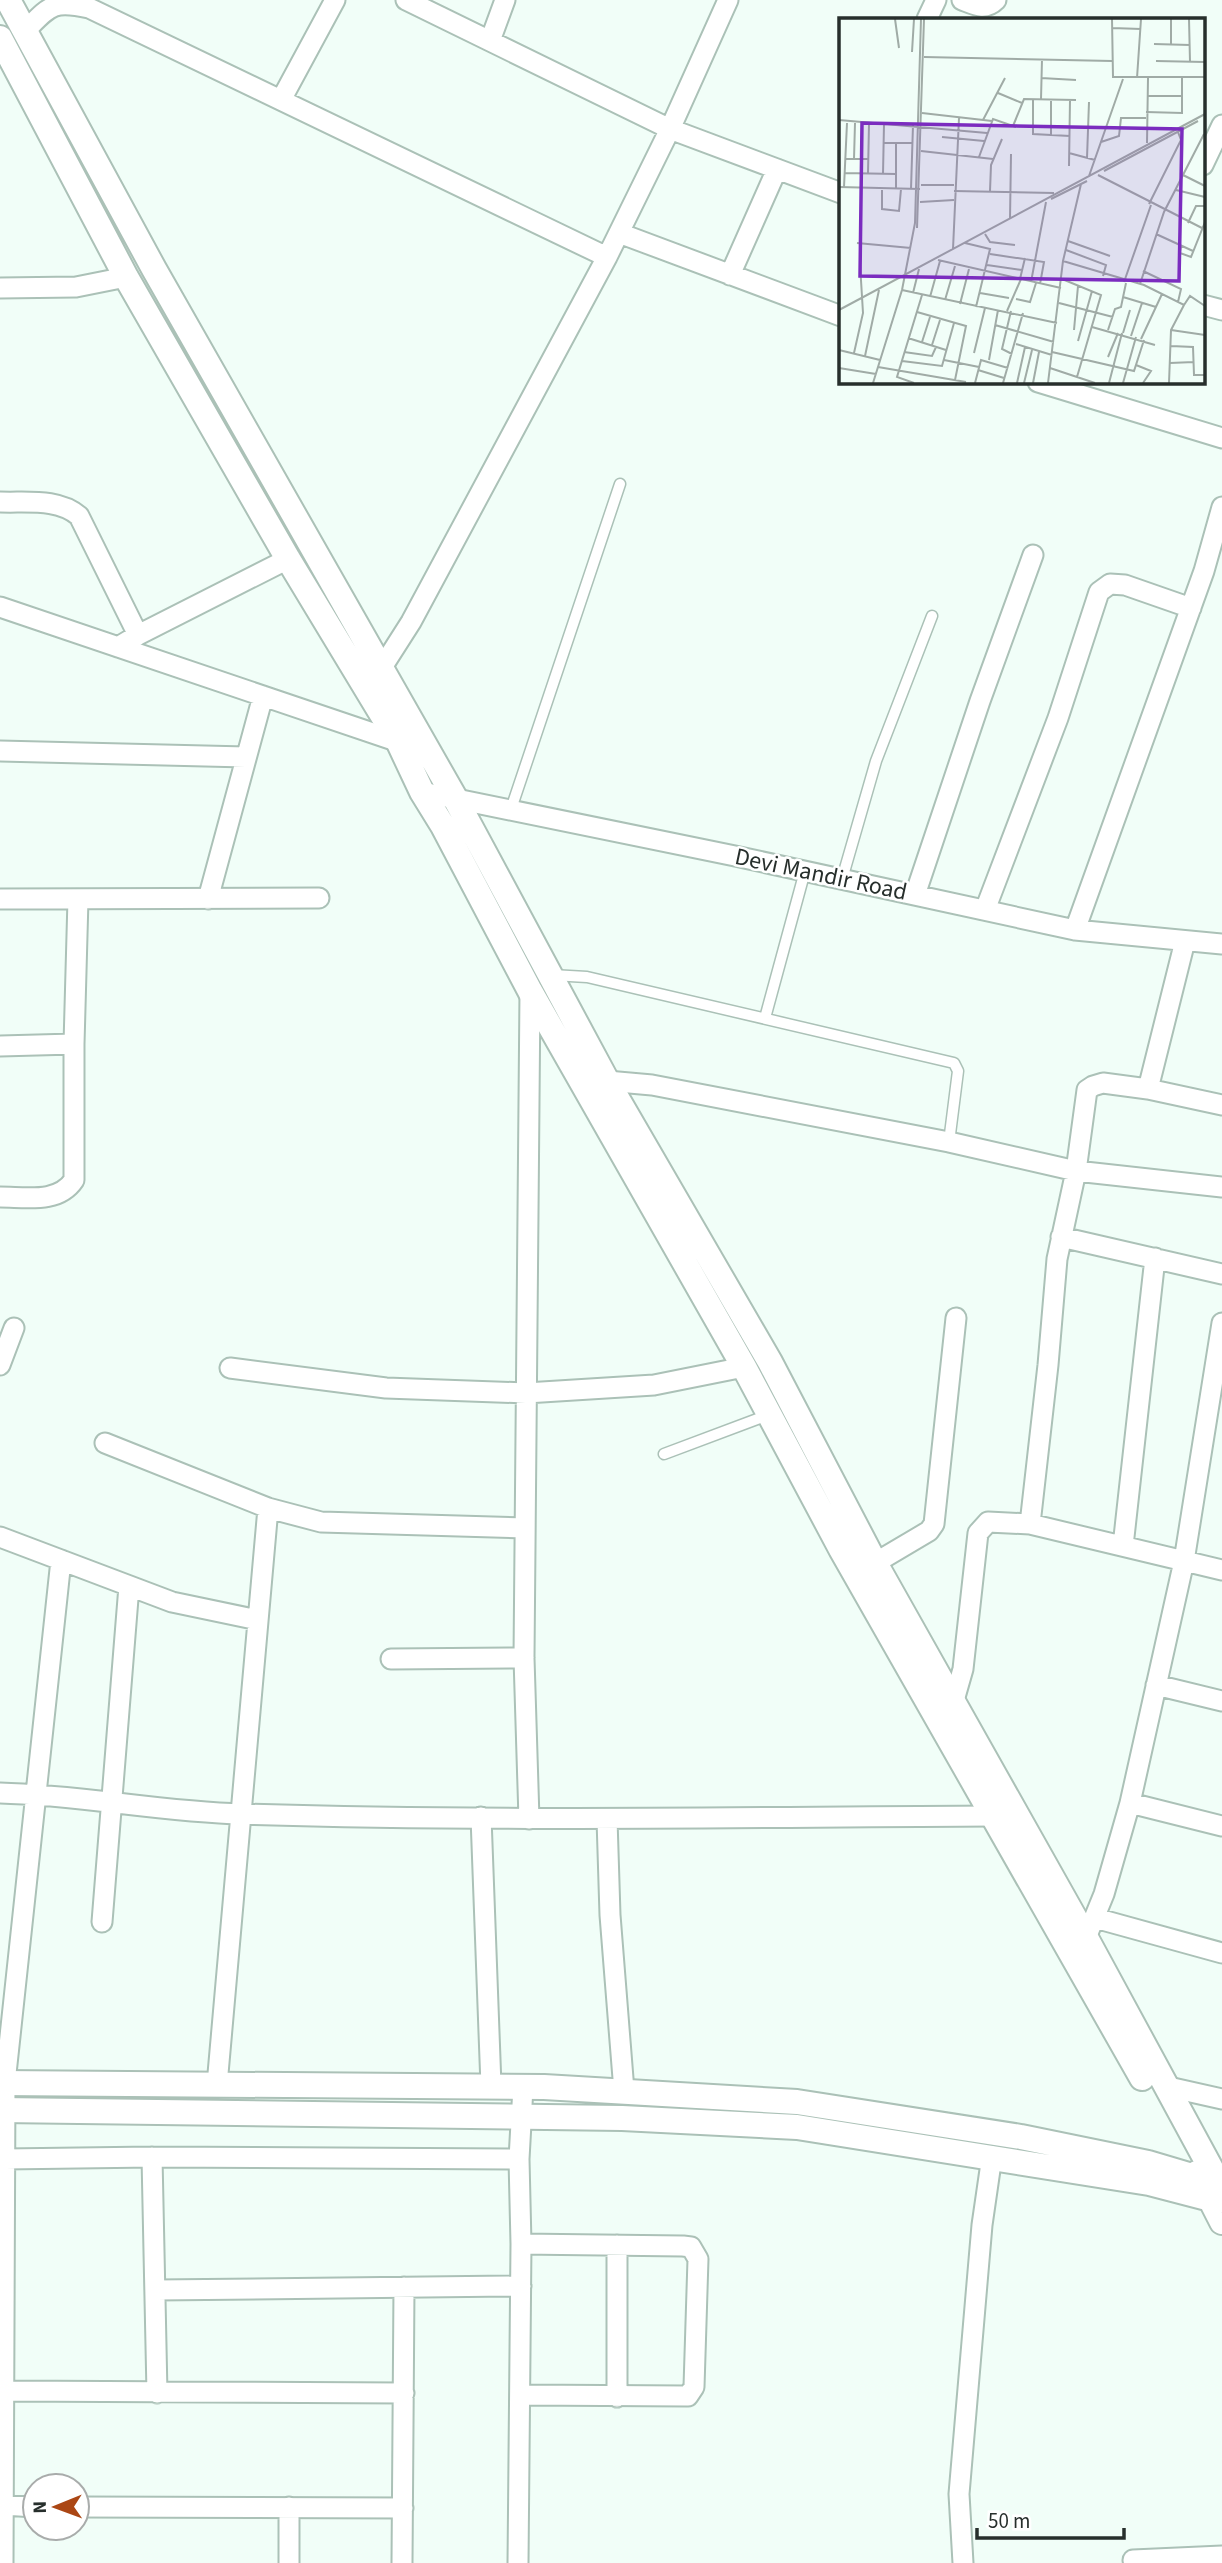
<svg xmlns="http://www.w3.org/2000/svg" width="1222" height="2563" font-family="'Source Sans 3',sans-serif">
<rect width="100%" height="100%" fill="#f1fef8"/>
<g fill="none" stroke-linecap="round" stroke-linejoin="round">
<defs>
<path id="service" d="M511,809L620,484
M842,879L876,761L932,616
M552,975L587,977L954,1063L958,1071L949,1142
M765,1018L805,871
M664,1454L768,1415"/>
<path id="minor" d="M406,0L670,129L841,193
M962,0C975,5 985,11 996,0
M927,19L936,0
M25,31C50,6 52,0 89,8L607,257
M490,41L505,0
M281,100L335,0
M1203,165L1222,125
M619,233L841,316
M730,275L777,169
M0,288L76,287L126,277
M1203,305L1222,310
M1038,382L1222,438
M0,502C27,503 58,498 79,516L138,635L118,647
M0,607L405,744
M138,635L288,559
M381,669L411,622L607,257L670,129L728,0
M0,751L246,757
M422,792L735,856L1075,930L1222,944
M915,895L980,701L1033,555
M0,899L319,898
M208,899L263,696
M985,910L1058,718L1099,592L1110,584L1125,585L1191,608
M1075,930L1204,571L1222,507
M0,1046L74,1044
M607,1081L652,1085L949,1142L1076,1171L1222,1187
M1148,1089L1185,941
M0,1197C26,1197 58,1204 74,1180V1044L78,899
M1061,1237L1222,1274
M0,1365L14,1328
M230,1368L386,1388L526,1393L654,1385L744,1367
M105,1443L268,1508L321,1522L525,1528
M1030,1524L1048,1365L1057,1259L1076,1171L1087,1090L1093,1086L1103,1083L1148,1089L1222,1105
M0,1537L172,1602L258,1620
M1123,1546L1155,1258
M875,1563L929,1531L934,1524L956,1318
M391,1659L524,1658
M1156,1685L1222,1701
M951,1711L963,1669L978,1533L988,1522L1030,1524L1222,1570
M0,1793C81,1795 161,1812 242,1814C492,1822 743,1817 993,1816
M1130,1803L1222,1826
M481,1817L491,2086
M529,1819L524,1658L530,991
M607,1819L610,1915L624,2091
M1095,1918L1222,1953
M102,1922L129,1586
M1086,1938L1104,1894L1130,1803L1184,1561L1222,1323
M217,2085L268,1508
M1164,2086L1222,2099
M152,2157L157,2393
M5,2159L152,2157L519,2159
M156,2290L521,2286
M4,2391L404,2393
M520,2395L688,2396L694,2387L698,2259L691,2247L683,2246L521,2244
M617,2397V2245
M3,2505L35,2507
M77,2507L403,2508
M289,2507V2563
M1133,2560L1222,2556
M3,2563L5,2083L61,1560
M402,2563L404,2287
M518,2563L521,2244L519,2159L523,2087
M963,2563L959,2494L982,2225L992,2156"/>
<path id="tertiary" d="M8,0L154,269L455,798L607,1081L770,1362L875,1563L1086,1938L1222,2189
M0,38L126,277L288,559L398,741L422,792L443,826L530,991L744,1367L841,1549L1142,2078
M0,2083L544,2087L797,2102L1021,2137L1148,2163L1212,2182
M0,2110L622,2118L797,2127L1149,2183L1218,2201
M1197,2173L1222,2222"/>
</defs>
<!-- service casing -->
<use href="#service" stroke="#abc1b7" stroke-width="13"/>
<!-- minor casing -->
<use href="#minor" stroke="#abc1b7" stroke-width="23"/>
<!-- tertiary casing -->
<use href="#tertiary" stroke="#abc1b7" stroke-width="28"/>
<!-- service -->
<use href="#service" stroke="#fff" stroke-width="10"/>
<!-- minor -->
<use href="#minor" stroke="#fff" stroke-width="19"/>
<!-- tertiary -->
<use href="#tertiary" stroke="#fff" stroke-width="24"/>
</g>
<g text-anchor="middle" stroke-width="5" stroke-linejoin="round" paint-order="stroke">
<!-- street labels -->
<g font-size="24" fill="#272f2c" stroke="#fff">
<text transform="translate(821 874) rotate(12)" y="8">Devi Mandir Road</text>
</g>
</g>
<!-- overview -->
<g transform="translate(839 18)">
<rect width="366" height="366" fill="#f1fef8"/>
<path fill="none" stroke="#a0aba6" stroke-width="2" d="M56,1L60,30M273,1L274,59H366M350,1L351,44M273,10L302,11M315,26L351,27M332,26V1M73,34L75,1M85,39L273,43M317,43L366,44M202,60L237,62M298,60L302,1M159,75L183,85M309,78H343M194,81V116L231,118M202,81L203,41M212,81V118M307,94L343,95V59M83,95L153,103M0,102L148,115M144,102L166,60M174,108L185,81L237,82M103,119L145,123M262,124L280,118L282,100H307M44,125H74M308,125L309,60M82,133L154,141M230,135L256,142M140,139L154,101L177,109M248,140L250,84M6,141H30M15,141L16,105M230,148L231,82M265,153L359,103M5,155L57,156M29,155L30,106M44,156L45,106M259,157L363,210M344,157L366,168M250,158L284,61M82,167H115M0,169L81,171M5,169L8,105M43,170V191L60,193L62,171M57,171V125M72,171L74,107M337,172L366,179M115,173L215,175M151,173L152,147L163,121M212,181L248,163M81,184L115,182M310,186L342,122L339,114M171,201L172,136M349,205L357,188H366M78,210L85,1M146,216L151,224L176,227M317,216L354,233M229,223L271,238M18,225L72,230M126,225L151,231L137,289M342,228L341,235L352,239L366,204M114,231L120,100M227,232L267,247L264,258M151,236L205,244L201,266M99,242L222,270M224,243L305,267L345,287L351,278L366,288M148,247L183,252M304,253L342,271L339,284M181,261L186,240M223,261L262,277L238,359M192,264L207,184M285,264L312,187M301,266L325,194L365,116M63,272L218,305M74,275L80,251M141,275L170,280M91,279L101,243M284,279L317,289M177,281L191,284L197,265M106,282L116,248M220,285L274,299M121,286L130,251M0,292L366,96M168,293L182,261M172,293L163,331L173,336M78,294L127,308L116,362M156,307L215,324M253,309L316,327M235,312L239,268M269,312L276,291L282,289L287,265M332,312L366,317M284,315L291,292M292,318L303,285M69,320L107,332M302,321L323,276M239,323L253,273M83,324L91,299M177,326L213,337M93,327L101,302M332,328L354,329L355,357H366M0,332L41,342M65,334L93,338L97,329M213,334L295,353L305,322M15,335L24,295L21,246M135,335L146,290M26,338L40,272M269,339L279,315M105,342L140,349M150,342L159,292M63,343L103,348L115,305M331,345L355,344M297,347L312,353L304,365M39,349L127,364M0,350L37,356M211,350L256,365M139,352L165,360M34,365L63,272L76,205L82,1M75,365L58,359L83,277M136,365L142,342L169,350M164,365L184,295M178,365L186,329M185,365L193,332M194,365L200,334M209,365L224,243L242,166M270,365L283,315M284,365L297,319M330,365L332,312L345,287"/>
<path fill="#7b2cbf" fill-opacity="0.15" stroke="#7b2cbf" stroke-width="3.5" d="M23,105L343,111L340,263L21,258Z"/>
<rect width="366" height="366" fill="none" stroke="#272f2c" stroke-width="3.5"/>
</g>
<!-- north arrow -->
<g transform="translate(56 2507) rotate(269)"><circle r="33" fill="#ffffff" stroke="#a9acab" stroke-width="2"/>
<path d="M0-5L12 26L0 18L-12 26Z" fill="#ab4714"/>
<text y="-10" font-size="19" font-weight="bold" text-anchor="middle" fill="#272f2c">N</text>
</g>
<!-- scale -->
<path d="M977 2528v10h147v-10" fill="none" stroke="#272f2c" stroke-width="3.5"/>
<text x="988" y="2528" font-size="21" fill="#272f2c" stroke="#ffffff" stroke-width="5" paint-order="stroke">50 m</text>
</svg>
